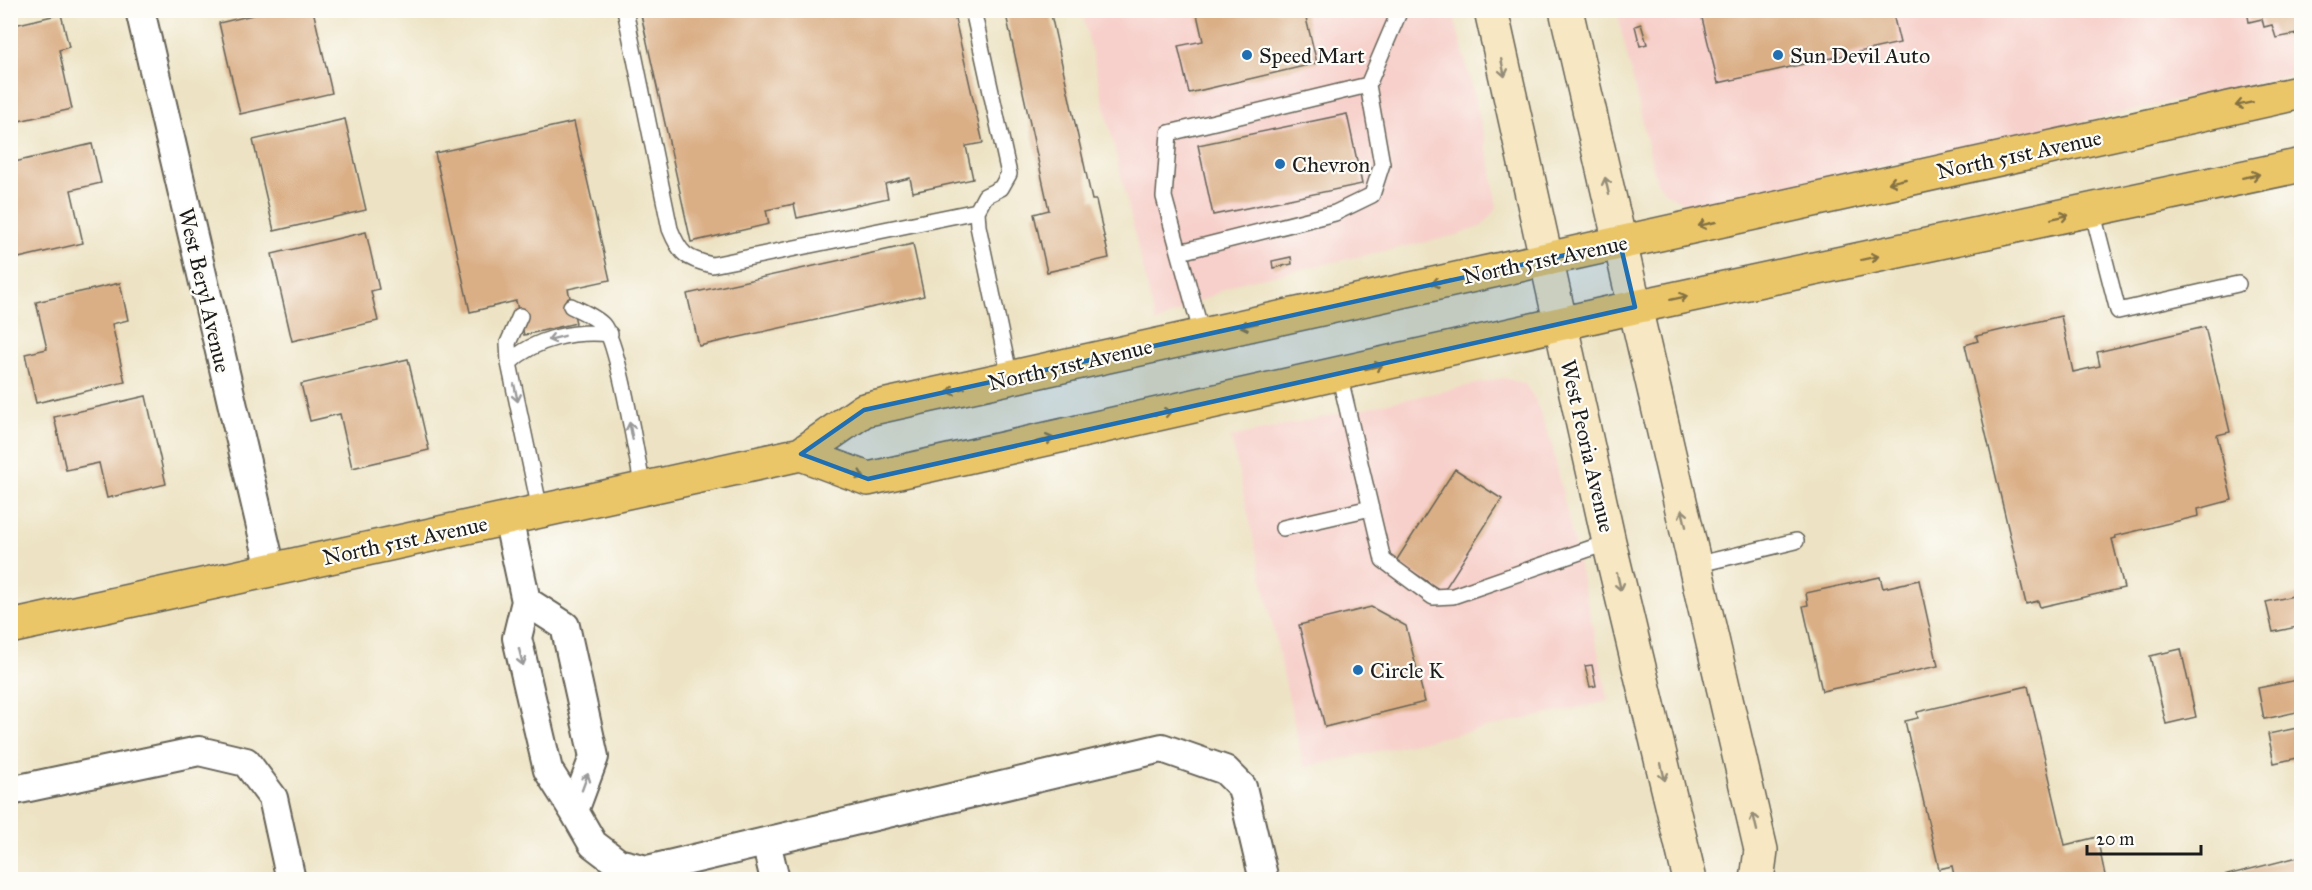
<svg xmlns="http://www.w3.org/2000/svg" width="2312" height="890" font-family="'IM FELL Great Primer',serif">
<rect width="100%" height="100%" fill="#fdfcf7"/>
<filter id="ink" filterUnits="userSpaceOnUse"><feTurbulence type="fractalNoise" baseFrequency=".0167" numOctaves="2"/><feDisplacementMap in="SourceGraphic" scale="12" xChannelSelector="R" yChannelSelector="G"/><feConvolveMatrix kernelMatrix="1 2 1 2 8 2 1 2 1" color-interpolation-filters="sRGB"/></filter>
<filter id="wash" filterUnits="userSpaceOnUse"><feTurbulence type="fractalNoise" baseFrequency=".008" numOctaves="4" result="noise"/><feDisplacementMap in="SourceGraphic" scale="24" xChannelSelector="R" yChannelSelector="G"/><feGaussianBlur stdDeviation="1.35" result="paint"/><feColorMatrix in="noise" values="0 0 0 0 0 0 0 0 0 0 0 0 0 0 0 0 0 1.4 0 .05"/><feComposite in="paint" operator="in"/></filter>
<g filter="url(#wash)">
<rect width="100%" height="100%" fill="#ede3c4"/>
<!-- built -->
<path fill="#f7d0cb" d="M1082,11H1453L1491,166L1497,208L1482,226L1458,235L1237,283L1156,323Z
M1617,11H2301V73L1694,207L1685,204L1665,192L1656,180Z
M1504,378L1525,384L1536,401L1552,446L1609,701L1304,767L1231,437Z"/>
<g id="blocks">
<!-- building -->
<path fill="#daaf86" d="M273,10H313L332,93L240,114L219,23Z
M640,10H953L983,143L966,146L973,179L913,192L910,178L885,184L888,198L797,218L794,204L766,210L769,224L691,242Z
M1005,10H1050L1092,200H1096L1109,258L1047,272L1034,214L1049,210Z
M1196,10H1304L1317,63L1189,93L1178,46L1203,41Z
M1700,10H1892L1900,43L1718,83Z
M2247,10H2302V33L2276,38L2272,25L2264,27L2262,19L2249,22Z
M61,14L69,47L59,50L72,109L10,123V26Z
M1641,24L1647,44L1640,46L1635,26Z
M1347,114L1362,184L1213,215L1198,145Z
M345,119L366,210L274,231L253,140Z
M574,122L610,280L568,289L576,323L524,335L516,301L470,312L435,153Z
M92,144L101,183L71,190L83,243L10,260V163Z
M366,232L379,289L371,291L378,321L292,341L272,254Z
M913,244L924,296L699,346L687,294Z
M1291,257L1292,264L1273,268L1272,261Z
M120,283L128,320L112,324L125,382L36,403L25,354L47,349L36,302Z
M2061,316L2073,372L2100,366L2097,352L2205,327L2230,432L2217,435L2232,500L2198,509L2199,516L2115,536L2116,538L2112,539L2124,588L2040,607L2038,601L2026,604L1965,345L1978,341L1976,336Z
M408,359L429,450L352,468L340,414L310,421L301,384Z
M146,396L166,484L107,498L99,463L66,470L54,417Z
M1455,469L1502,499L1443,592L1396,561Z
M1880,577L1883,588L1919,580L1938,666L1822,691L1803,606L1808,605L1806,593Z
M2302,594V626L2273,632L2266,602Z
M1371,607L1406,626L1425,702L1325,727L1299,625Z
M2181,649L2196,717L2166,724L2150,656Z
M1592,665L1596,686L1590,687L1585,666Z
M2302,679V711L2264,719L2258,688Z
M2028,686L2065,845L2097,837L2106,880H1955L1952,866L1939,869L1905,721L1918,718L1917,712Z
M2302,727V757L2274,763L2268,734Z
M2302,856V880H2211V879Z"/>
</g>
</g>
<g filter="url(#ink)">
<use href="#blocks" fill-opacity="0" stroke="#656257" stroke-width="1.5"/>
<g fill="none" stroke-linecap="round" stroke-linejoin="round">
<defs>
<path id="lane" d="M625,10L670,229C680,254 686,259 712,265L977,211
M973,10L1009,174L1001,188L985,196L977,211L978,226L1010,378
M2092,210L2118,311L2238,284
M1180,252L1335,213L1372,195L1382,164L1368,85
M571,306C581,311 596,317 603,325C619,343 637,459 643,489
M520,316L508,343L509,363L540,510
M1202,335L1164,197L1169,133L1368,85L1400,10
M509,363C535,338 575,330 610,334
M1339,374L1383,560L1433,597L1453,596L1609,542
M1283,528L1371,508
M1695,565L1796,541"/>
<path id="street" d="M140,10L271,569
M508,518L526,601L517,638L548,770L574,811L594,757L565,626L526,601
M10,791L199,751L246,762L273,798L291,880
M574,811L593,844L618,863L647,870L1162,748L1225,770L1242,787L1264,880
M766,842L775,880"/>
<path id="secondary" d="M1491,10L1609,542L1690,880
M1566,10L1761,850L1757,880"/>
<path id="primary" d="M801,454L868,479L1635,307L2302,165
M10,627L801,454L864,410L2302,92"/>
</defs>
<!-- lane casing -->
<use href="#lane" stroke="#656257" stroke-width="18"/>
<!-- street casing -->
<use href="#street" stroke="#656257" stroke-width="32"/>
<!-- secondary casing -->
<use href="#secondary" stroke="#656257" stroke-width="36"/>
<!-- primary casing -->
<use href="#primary" stroke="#656257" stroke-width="36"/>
<!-- lane -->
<use href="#lane" stroke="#fff" stroke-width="15"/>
<!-- street -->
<use href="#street" stroke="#fff" stroke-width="28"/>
<!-- secondary -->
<use href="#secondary" stroke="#f7e8c3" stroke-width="33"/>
<!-- primary -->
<use href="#primary" stroke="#ebc669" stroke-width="33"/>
</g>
<!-- one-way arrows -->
<defs><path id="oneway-shaft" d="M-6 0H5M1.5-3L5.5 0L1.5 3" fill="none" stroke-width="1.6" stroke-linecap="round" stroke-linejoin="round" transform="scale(1.5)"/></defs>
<g stroke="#948c78">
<use href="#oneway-shaft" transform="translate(1503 68) rotate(78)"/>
<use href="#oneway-shaft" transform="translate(1607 186) rotate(-103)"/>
<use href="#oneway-shaft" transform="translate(1684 518) rotate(-103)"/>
<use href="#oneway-shaft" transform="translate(1619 582) rotate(77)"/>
<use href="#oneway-shaft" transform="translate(1663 772) rotate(77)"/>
<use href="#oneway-shaft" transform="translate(1755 822) rotate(-103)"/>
</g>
<g stroke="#847142">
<use href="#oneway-shaft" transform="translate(2244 104) rotate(168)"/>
<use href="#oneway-shaft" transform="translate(2251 176) rotate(-12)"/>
<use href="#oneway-shaft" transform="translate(1897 181) rotate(167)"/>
<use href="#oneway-shaft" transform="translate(2060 217) rotate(-12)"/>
<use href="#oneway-shaft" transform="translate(1707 224) rotate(167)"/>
<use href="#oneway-shaft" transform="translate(1870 258) rotate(-12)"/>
<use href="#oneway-shaft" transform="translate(1440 282) rotate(167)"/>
<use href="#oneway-shaft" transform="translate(1679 298) rotate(-12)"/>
<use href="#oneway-shaft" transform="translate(1249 325) rotate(168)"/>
<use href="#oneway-shaft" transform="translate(1374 367) rotate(-13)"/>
<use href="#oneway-shaft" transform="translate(956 390) rotate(168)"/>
<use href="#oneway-shaft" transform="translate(1163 413) rotate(-12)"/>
<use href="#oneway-shaft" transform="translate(1045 440) rotate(-13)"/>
<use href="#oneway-shaft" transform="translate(856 474) rotate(20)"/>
</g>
<g stroke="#999">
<use href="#oneway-shaft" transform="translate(556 338) rotate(166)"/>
<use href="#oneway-shaft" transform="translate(516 393) rotate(78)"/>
<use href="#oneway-shaft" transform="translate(631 431) rotate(-101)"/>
<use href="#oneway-shaft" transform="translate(521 657) rotate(76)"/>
<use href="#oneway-shaft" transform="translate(585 782) rotate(-70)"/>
</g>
</g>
<!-- marked area -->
<path fill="#1f6fb2" fill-opacity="0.2" stroke="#1f6fb2" stroke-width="4.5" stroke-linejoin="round" d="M1620,243L1635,307L868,479L801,454L864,410Z"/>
<!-- markers -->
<g fill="#1f6fb2" stroke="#fdfcf7" stroke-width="2">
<circle cx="1247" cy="55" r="6"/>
<circle cx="1778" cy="55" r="6"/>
<circle cx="1280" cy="164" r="6"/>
<circle cx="1358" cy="670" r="6"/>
</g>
<g text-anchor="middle" stroke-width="4.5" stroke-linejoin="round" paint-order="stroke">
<!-- poi labels -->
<g font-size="22" fill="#1c1c1c" stroke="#fdfcf7" text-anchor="start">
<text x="1259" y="63">Speed Mart</text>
<text x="1790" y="63">Sun Devil Auto</text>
<text x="1292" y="172">Chevron</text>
<text x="1370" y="678">Circle K</text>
</g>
<!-- street labels -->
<g font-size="22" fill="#1c1c1c" stroke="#fdfcf7">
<text transform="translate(2019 154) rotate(-12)" y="8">North 51st Avenue</text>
<text transform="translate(1545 259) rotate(-12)" y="8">North 51st Avenue</text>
<text transform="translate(205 290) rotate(77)" y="8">West Beryl Avenue</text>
<text transform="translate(1070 364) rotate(-13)" y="8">North 51st Avenue</text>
<text transform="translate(1588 446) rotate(77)" y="8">West Peoria Avenue</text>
<text transform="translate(405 540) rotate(-12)" y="8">North 51st Avenue</text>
</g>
</g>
<!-- margin -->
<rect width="2312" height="890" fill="none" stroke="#fdfcf7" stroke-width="36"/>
<!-- scale -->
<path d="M2087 845v9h114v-9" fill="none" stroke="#1c1c1c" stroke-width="3"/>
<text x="2096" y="845" font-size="18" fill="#1c1c1c" stroke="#fdfcf7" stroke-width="4.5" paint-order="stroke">20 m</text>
</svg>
